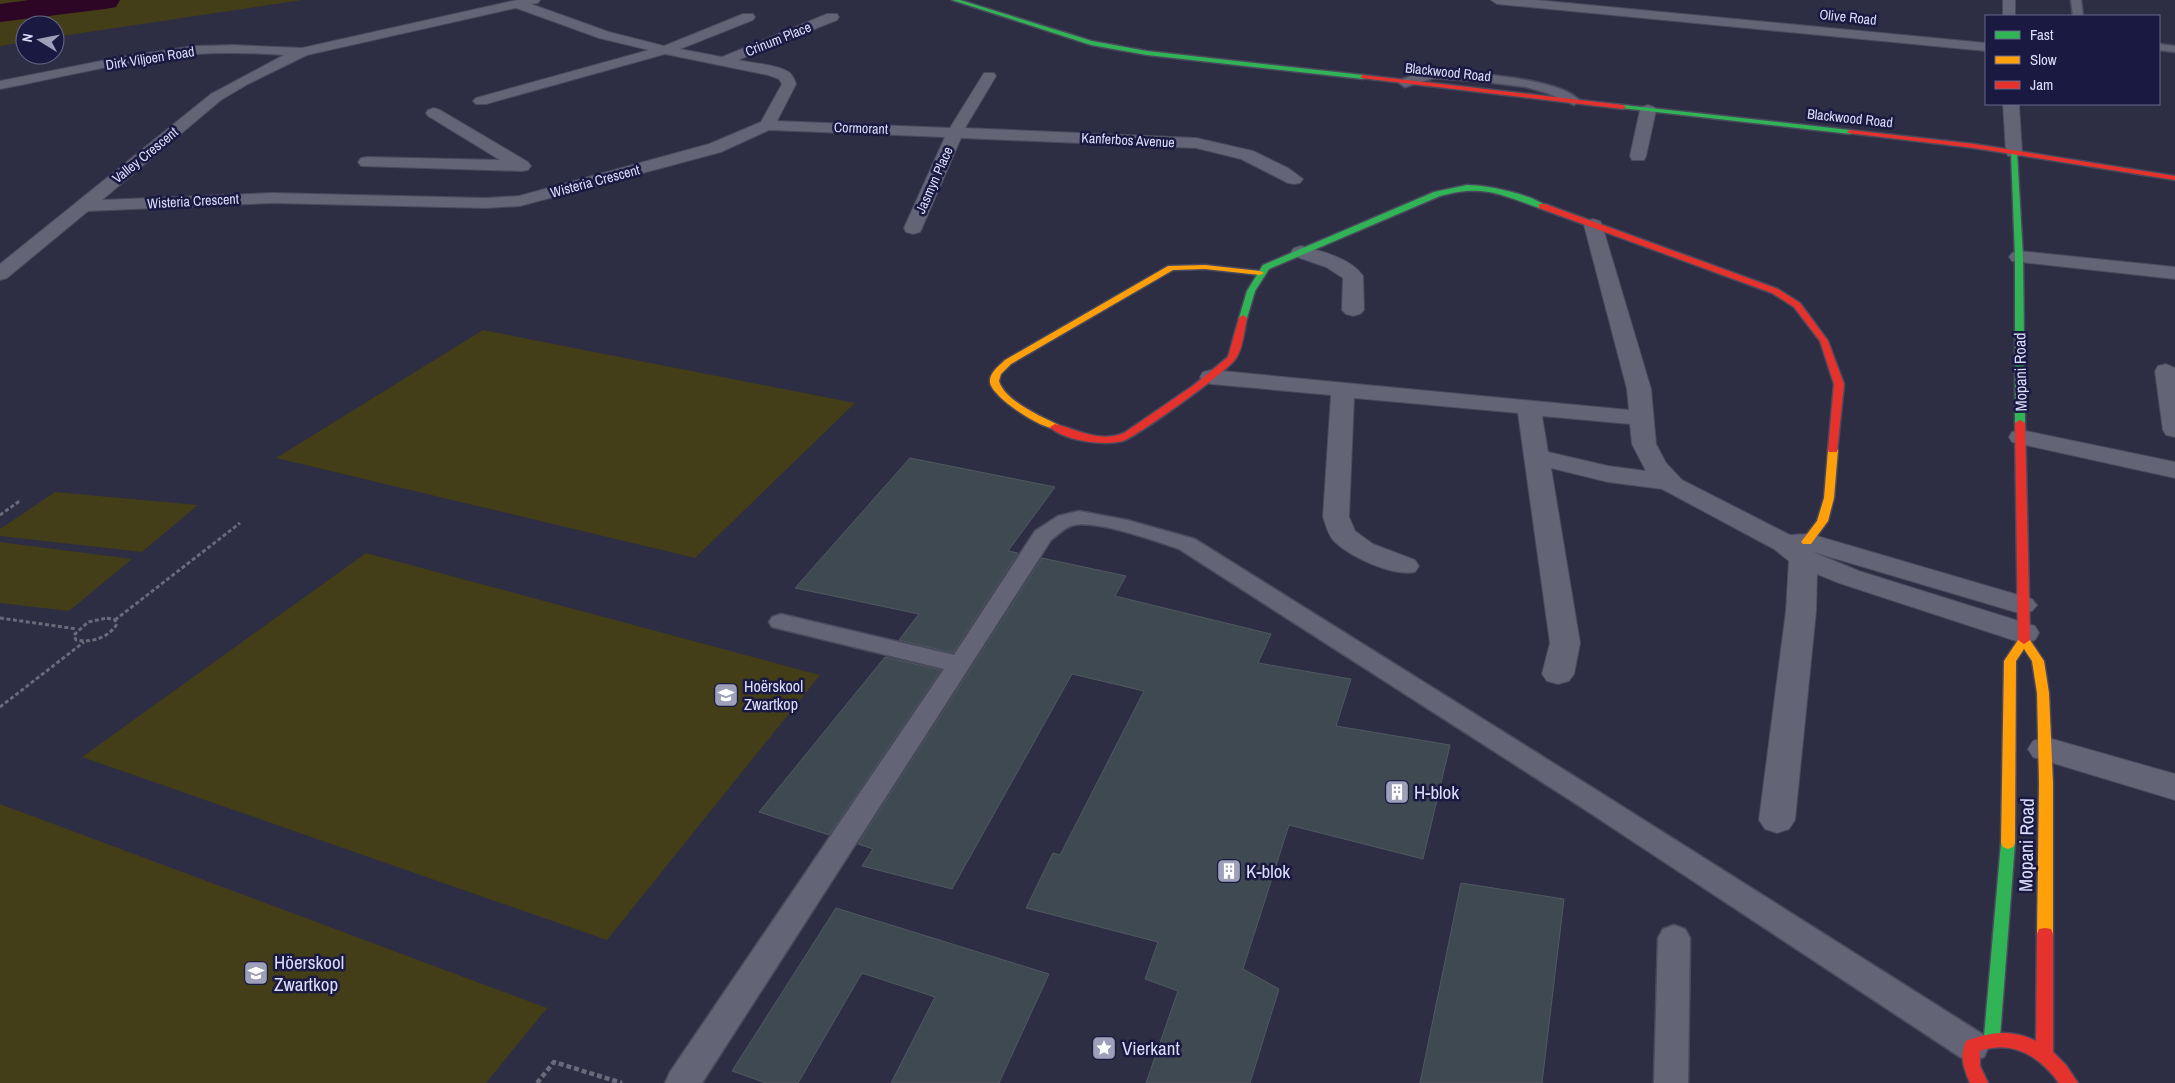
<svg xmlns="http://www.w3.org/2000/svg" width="2175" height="1083" font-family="'Archivo Narrow',sans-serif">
<rect width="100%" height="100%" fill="#2d2d43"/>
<!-- green -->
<path fill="#433d18" d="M0,0H303L55,37V25H25V42L0,46Z
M483,330L855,403L695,558L276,458Z
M55,492L198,505L142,552L0,536V529Z
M0,542L132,559L69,611L0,603Z
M366,553L820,675L607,940L82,757Z
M0,804L547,1008L486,1083H0Z"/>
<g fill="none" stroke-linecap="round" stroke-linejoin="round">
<!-- river -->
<path fill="#2d0525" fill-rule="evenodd" d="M29,0H120L116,7L105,9L0,22V4Z"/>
</g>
<!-- building -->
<path fill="#3e4952" stroke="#505960" d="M910,458L1055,487L1008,551L1018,553L953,653L899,640L919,614L795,588Z
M1042,558L1126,576L1115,596L1271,634L1258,663L1351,679L1336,726L1450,745L1423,859L1289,825L1243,969L1279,989L1250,1083H1146L1178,991L1145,979L1158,942L1026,908L1053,853L1060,855L1144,691L1072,674L952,889L862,866L873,849L858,844Z
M885,657L941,670L829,835L759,812Z
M1461,883L1564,899L1542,1083H1420Z
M836,908L1049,974L999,1083H891L935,997L862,973L798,1083H766L732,1071Z"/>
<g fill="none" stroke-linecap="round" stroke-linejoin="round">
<defs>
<path id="lane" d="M2071,0H2081L2083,16H2073Z
M2159,44L2175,46V52L2159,50Z
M1434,70C1466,73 1560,77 1580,101L1574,105L1547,93L1526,87L1477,81L1434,78L1405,87L1399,83L1401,80L1421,72Z
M1079,511L1127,520L1195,539L1601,793L1984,1035L1989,1046L1984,1057L1972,1061L1960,1057L1581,807L1179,549C1155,541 1097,520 1074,525C1065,527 1058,535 1051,540L702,1083H665L670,1072L944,669L772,627L769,622L772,617L781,614L954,655L1035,531L1058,516Z
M1674,925L1685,929L1690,938L1688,1083H1654L1658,938L1663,929Z"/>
<path id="street" d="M517,0H540L538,3L531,4L609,32L664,46L743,14H753L755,17L753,20L680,49L722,57L827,14H837L839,17L837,20L738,60C751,63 781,65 790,73C793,76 795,81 796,84L777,121L950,128L984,73H994L996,76L965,128L1196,138L1253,151L1288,168L1303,179L1300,183L1294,184L1288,183L1241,159L1196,148L961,138L922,228L920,232L913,234L906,232L904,228L945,137L769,130L721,152L520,206L486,208L272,203L88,211L7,278L0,280V264L211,94L284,55C255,53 226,52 196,54C130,59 65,77 0,89V81L121,57L194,46L234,45L302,48ZM516,8L599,38L649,50L476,98L473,101L476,104H486L665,54L768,75L779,79L782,84L761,122L709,144L519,196L486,198L272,193L102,200L221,100L248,84L307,55Z
M1491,0H1536L1986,43V51L1497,4Z
M2003,0H2015V16H2003Z
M2003,104H2019L2022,152L2020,156H2008L2006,152Z
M1648,105L1654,107L1656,110L1646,156L1644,160H1632L1630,156L1640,110L1642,107Z
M434,108L440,110L528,162L531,166L528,170L522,171L361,166L358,162L361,158L367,157L500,160L428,116L426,113L428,110Z
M1593,219L1600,221L1602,225L1651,389L1656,444L1666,463L1682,480L1790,535L1807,534L1817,536L2032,599L2037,605L2032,611L2022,614L1813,552L1859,571L2035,626L2039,633L2035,640L2024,643L2013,640L1839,583L1817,574L1816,611L1795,820L1789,829L1777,833L1765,829L1759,820L1786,611L1789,561L1774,549L1662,489L1608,482L1551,468L1580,643L1574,674L1569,681L1558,684L1547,681L1542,674L1550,643L1518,413L1354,398L1349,517L1355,531L1373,544L1415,560L1419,566L1415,572C1393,577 1350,557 1334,541C1328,535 1326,525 1323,517L1331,395L1211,384L1203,382L1200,377L1203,372L1211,370L1629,410L1627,389L1584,225L1586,221ZM1542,416L1630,424L1632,444L1646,471L1608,466L1548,452Z
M1301,246C1321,251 1351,258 1363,276L1364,310L1360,314L1353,316L1346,314L1342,310L1343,278L1326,267L1294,256L1291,252L1294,248Z
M2019,251L2175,267V279L2012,261L2009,257L2012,253Z
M2166,364L2175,368V437L2166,435L2163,430L2155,371L2158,366Z
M2021,430L2175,462V478L2012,442L2009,437L2012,432Z
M2045,737L2175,774V800L2033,757L2028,749L2033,741Z"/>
<path id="fast" d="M952,0H960L1092,41L1147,51L1363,75L1366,77L1363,79L1147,55L1091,45Z
M1623,105L1850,130L1853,132L1850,134L1621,108L1620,107Z
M2014,150L2017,152L2023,257L2025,423L2020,426L2015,423V257L2011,152Z
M1467,185C1487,185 1530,194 1546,206L1539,208C1500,194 1482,184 1440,196L1269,269L1255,291L1247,318L1243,321L1239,318L1247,291L1263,265L1434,192Z
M2008,837L2013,839L2015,843L2000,1037L1998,1042L1992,1044L1986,1042L1984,1037L2001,843L2003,839Z"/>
<path id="slow" d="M1205,265L1260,271L1264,273L1260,275L1205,269L1173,270L1011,364L1001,374L999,381C1004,400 1041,417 1059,425L1060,427L1059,429C1045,432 991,397 990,382C989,373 999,366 1005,360L1168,266Z
M1833,447L1838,450L1834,498L1828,521L1811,544H1803L1801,542L1817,521L1824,498L1828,450Z
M2024,636L2028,637L2044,661L2049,693L2053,783V934L2051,939L2045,940L2039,939L2037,934L2039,783L2037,693L2032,661L2024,649L2016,661L2015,843L2013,847L2008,849L2003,847L2001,843L2004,661L2020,637Z"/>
<path id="jam" d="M1363,75L1623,105L1626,107L1623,109L1361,78V76Z
M1850,130L1974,144L2175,176V180L1974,148L1848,133L1847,132Z
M1539,204H1545L1778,289L1800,303L1828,341L1844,384L1837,452H1829L1828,450L1834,384L1820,341L1794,307L1772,293L1539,208Z
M1243,315L1247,318C1244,330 1243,348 1236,358C1229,371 1137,436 1123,441C1104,446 1064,441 1050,427L1055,424C1079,430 1099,443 1124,433L1194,385L1228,357L1239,318Z
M2020,420L2025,423L2030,640L2024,644L2018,640L2015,423Z
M2045,928L2051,929L2053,934V1052L2066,1065L2078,1083H2059C2040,1057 2013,1039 1980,1051V1066L1988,1083H1970C1964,1069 1959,1056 1966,1041C1991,1032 2011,1029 2036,1041L2037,934L2039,929Z"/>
</defs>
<!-- lane casing -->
<use href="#lane" stroke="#4a4a5e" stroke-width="3"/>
<!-- street casing -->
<use href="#street" stroke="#4a4a5e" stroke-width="2"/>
<!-- fast casing -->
<use href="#fast" stroke="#4a4a5e" stroke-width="3"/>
<!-- slow casing -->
<use href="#slow" stroke="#4a4a5e" stroke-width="3"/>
<!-- jam casing -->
<use href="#jam" stroke="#4a4a5e" stroke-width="3"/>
<!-- path-far1 -->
<path stroke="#696a7a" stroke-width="3" stroke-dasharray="4 2.5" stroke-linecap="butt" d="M0,515L21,500
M0,618L77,629
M107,618L115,620L117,624C108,638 92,643 76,640L74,635L88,622Z
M115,620L240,523
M0,707L84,642"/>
<!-- path -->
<path stroke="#696a7a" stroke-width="4.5" stroke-dasharray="5 3" stroke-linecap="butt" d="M537,1083L554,1062L622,1083"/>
<!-- lane -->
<use href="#lane" fill="#636476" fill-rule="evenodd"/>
<!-- street -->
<use href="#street" fill="#636476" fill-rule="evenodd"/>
<!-- fast -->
<use href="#fast" fill="#30b455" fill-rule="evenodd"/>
<!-- slow -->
<use href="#slow" fill="#ff9f0a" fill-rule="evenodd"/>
<!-- jam -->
<use href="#jam" fill="#e5322d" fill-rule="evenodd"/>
</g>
<!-- icons -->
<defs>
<symbol id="school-square" viewBox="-11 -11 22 22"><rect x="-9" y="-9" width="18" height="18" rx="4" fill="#9ea0ba" stroke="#1a1942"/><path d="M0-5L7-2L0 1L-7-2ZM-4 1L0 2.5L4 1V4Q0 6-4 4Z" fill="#fff"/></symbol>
<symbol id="building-square" viewBox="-11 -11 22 22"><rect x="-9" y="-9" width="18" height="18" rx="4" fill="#9ea0ba" stroke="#1a1942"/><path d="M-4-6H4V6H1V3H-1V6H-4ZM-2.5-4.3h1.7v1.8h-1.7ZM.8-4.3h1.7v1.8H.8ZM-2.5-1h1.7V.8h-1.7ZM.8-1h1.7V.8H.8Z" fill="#fff"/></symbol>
<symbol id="sight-square" viewBox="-11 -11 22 22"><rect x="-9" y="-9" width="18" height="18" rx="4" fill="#9ea0ba" stroke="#1a1942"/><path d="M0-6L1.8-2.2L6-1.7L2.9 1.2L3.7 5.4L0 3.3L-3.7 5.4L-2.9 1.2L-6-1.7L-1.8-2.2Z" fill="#fff"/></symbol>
</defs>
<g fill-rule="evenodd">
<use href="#school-square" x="712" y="681" width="28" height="28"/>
<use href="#building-square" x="1383" y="778" width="28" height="28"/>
<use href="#building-square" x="1215" y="857" width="28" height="28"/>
<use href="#school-square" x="242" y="959" width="28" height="28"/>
<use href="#sight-square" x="1090" y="1034" width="28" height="28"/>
</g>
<g text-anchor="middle" stroke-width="5" stroke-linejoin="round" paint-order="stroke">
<!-- far-street labels -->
<g font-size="14" fill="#dbdefa" stroke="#1a1942">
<text transform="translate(1848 17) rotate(6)" y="5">Olive Road</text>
<text transform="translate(778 39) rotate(-22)" y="5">Crinum Place</text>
<text transform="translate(150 58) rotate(-9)" y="5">Dirk Viljoen Road</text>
<text transform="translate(1448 72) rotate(6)" y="5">Blackwood Road</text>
<text transform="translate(1850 118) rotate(6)" y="5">Blackwood Road</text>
<text transform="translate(861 128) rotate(2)" y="5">Cormorant</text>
<text transform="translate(1128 140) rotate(3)" y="5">Kanferbos Avenue</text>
<text transform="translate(145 155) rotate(-39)" y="5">Valley Crescent</text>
<text transform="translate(934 180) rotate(-66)" y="5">Jasmyn Place</text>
<text transform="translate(595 181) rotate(-15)" y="5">Wisteria Crescent</text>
<text transform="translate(193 201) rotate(-3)" y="5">Wisteria Crescent</text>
</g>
<!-- street labels -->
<g font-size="16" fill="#dbdefa" stroke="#1a1942">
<text transform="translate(2020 372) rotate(-91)" y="6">Mopani Road</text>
</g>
<!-- poi labels -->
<g font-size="16" fill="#dbdefa" stroke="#1a1942" text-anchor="start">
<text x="744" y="692">Hoërskool<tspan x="744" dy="18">Zwartkop</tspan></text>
</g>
<!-- near-poi labels -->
<g font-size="19" fill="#dbdefa" stroke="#1a1942" text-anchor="start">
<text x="1414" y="799">H-blok</text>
<text x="1246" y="878">K-blok</text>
<text x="274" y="969">Höerskool<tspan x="274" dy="22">Zwartkop</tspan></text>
<text x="1122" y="1055">Vierkant</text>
</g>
<!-- near-street labels -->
<g font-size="19" fill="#dbdefa" stroke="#1a1942">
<text transform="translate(2026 845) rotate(-89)" y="7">Mopani Road</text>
</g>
</g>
<!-- legend -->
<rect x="1985" y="15" width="175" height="90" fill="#1a1942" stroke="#67688c"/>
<rect x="1995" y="31" width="25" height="8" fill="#30b455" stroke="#67688c"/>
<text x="2030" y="40" font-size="15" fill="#dbdefa">Fast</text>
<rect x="1995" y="56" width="25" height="8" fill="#ff9f0a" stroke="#67688c"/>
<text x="2030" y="65" font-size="15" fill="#dbdefa">Slow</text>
<rect x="1995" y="81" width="25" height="8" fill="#e5322d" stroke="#67688c"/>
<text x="2030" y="90" font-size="15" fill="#dbdefa">Jam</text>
<!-- north arrow -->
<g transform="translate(40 40) rotate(280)"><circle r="24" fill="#1a1942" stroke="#67688c"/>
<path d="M0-4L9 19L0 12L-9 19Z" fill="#9ea0ba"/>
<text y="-8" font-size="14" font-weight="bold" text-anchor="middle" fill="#dbdefa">N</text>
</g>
</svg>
